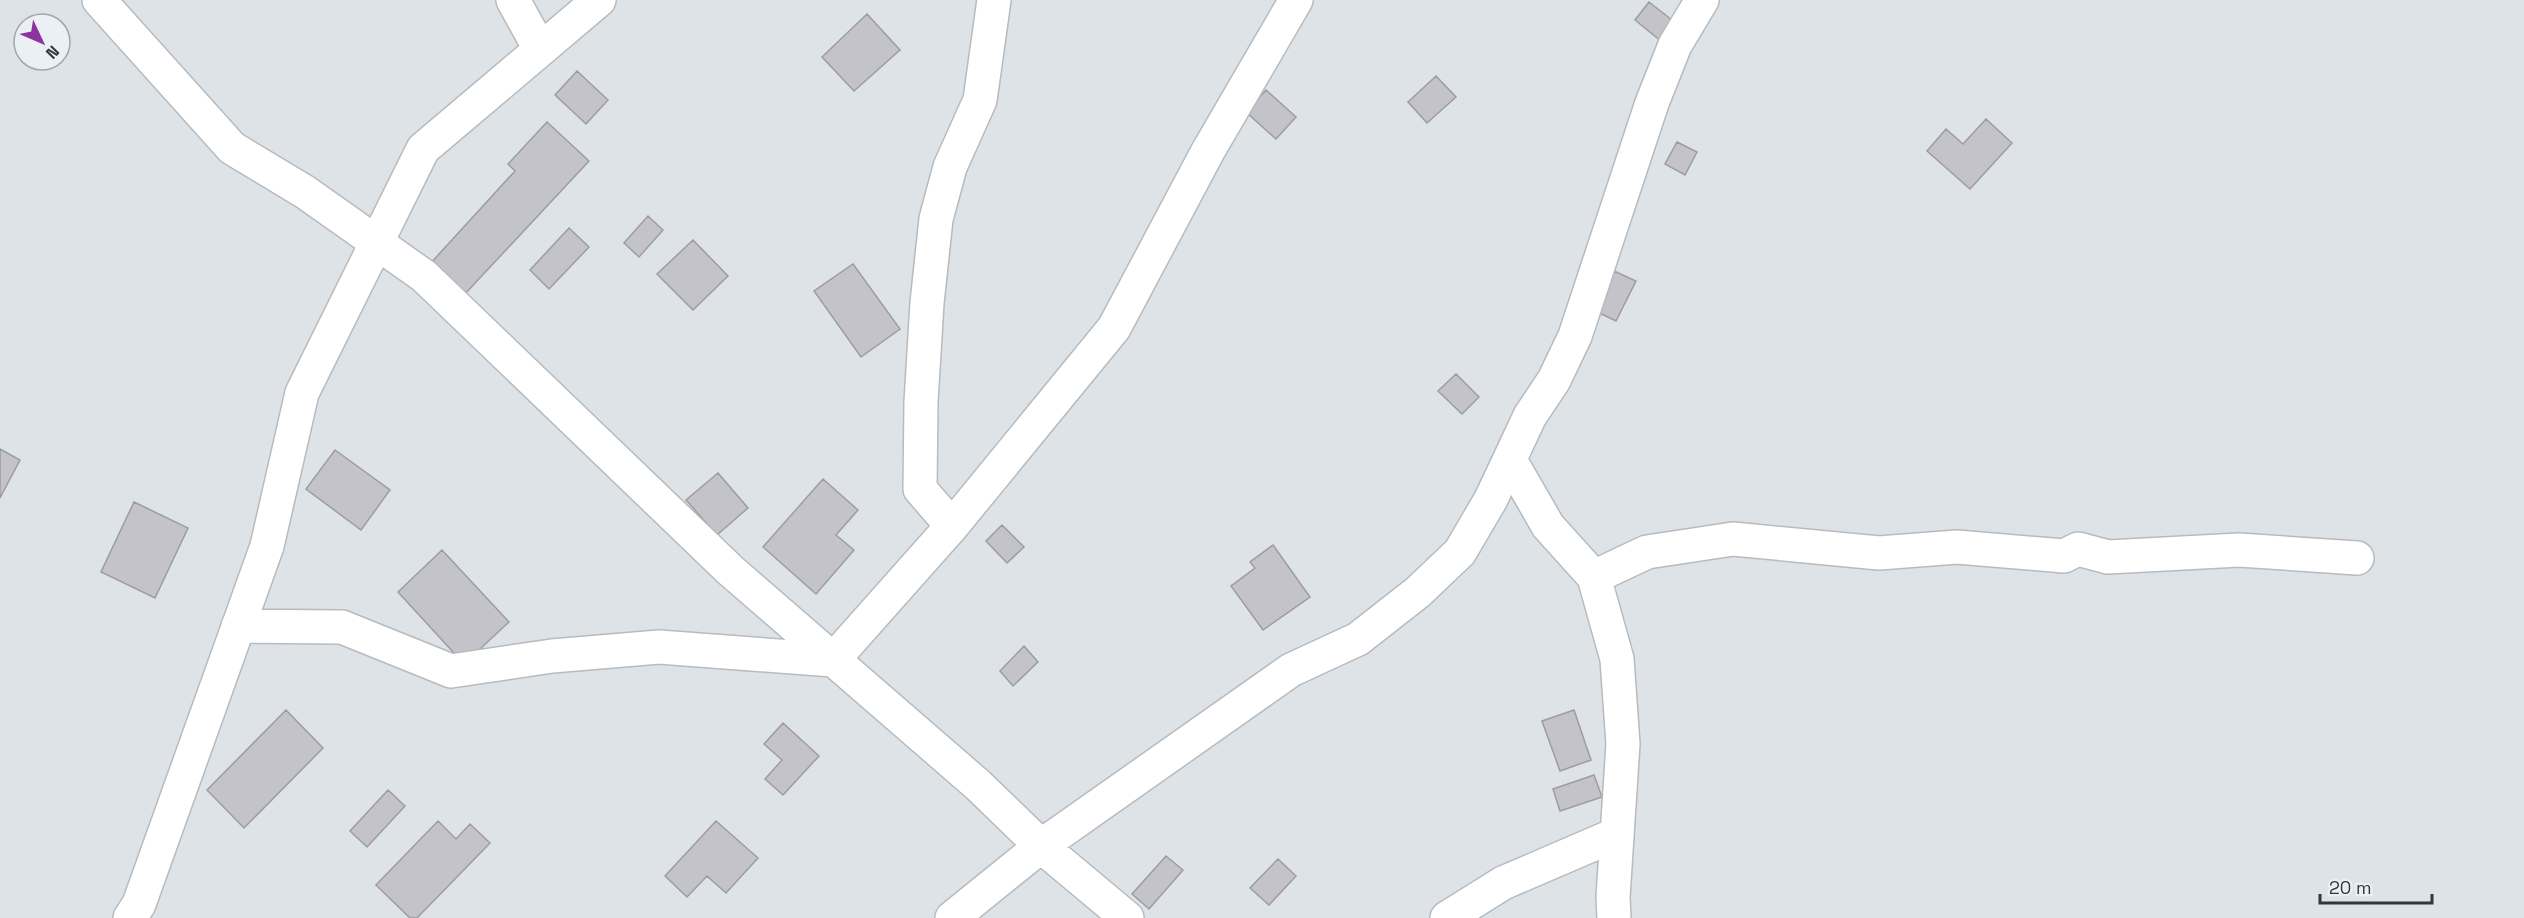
<svg xmlns="http://www.w3.org/2000/svg" width="2524" height="918" font-family="'Space Grotesk',sans-serif">
<rect width="100%" height="100%" fill="#dee3e7"/>
<!-- building -->
<path fill="#c3c3c9" stroke="#9c9ca1" stroke-width="1.5" d="M1649,2L1677,24L1662,42L1635,20Z
M867,14L900,50L854,91L822,57Z
M577,71L608,100L586,124L555,95Z
M1436,76L1456,97L1427,123L1408,102Z
M1266,90L1296,117L1276,139L1246,112Z
M1986,119L2012,143L1970,189L1927,151L1946,129L1963,144Z
M547,122L589,161L463,296L429,265L515,171L508,164Z
M1677,142L1697,152L1685,175L1665,164Z
M648,216L663,230L639,257L624,243Z
M569,228L589,247L549,289L530,270Z
M693,240L728,276L693,310L657,274Z
M853,264L900,329L861,357L814,291Z
M1614,271L1636,281L1616,321L1595,311Z
M1456,374L1479,397L1462,414L1438,391Z
M0,449L20,460L0,498Z
M335,450L390,490L361,530L306,489Z
M718,473L748,508L717,535L686,500Z
M823,479L858,510L836,535L854,550L816,594L763,547Z
M134,502L188,528L155,598L101,572Z
M1002,525L1024,547L1007,563L986,541Z
M1273,545L1310,597L1263,630L1231,586L1255,568L1250,562Z
M442,550L509,622L464,664L398,592Z
M1024,646L1038,662L1013,686L1000,671Z
M286,710L323,748L244,828L207,790Z
M1574,710L1591,760L1560,771L1542,721Z
M783,723L819,756L783,795L765,779L782,760L764,744Z
M1594,775L1602,797L1560,811L1553,789Z
M388,790L405,806L367,847L350,831Z
M438,821L456,839L470,824L490,843L417,918H410L376,885Z
M716,821L758,858L726,893L707,876L687,897L665,876Z
M1166,856L1183,870L1149,909L1132,894Z
M1278,859L1296,876L1269,905L1250,888Z"/>
<g fill="none" stroke-linecap="round" stroke-linejoin="round">
<defs>
<path id="minor" d="M99,0L232,148L305,192L424,276L730,570L978,785L1041,846L1127,918
M513,0L540,49
M1510,460L1548,526L1594,577L1617,659L1623,744L1613,897L1614,918
M952,526L920,489L921,402L927,303L936,219L950,167L980,100L994,0
M1594,577L1647,552L1733,539L1879,553L1957,547L2064,556L2078,549L2108,557L2239,550L2357,558
M238,626L342,627L451,671L552,656L659,647L833,660L952,526L1114,328L1208,151L1296,0
M130,918L139,904L267,546L302,393L423,149L599,0
M952,918L1041,846L1291,670L1358,639L1418,592L1460,552L1491,499L1530,416L1554,380L1575,336L1652,103L1675,45L1702,0
M1447,918L1503,883L1617,834"/>
</defs>
<!-- minor casing -->
<use href="#minor" stroke="#b7bbbf" stroke-width="36"/>
<!-- minor -->
<use href="#minor" stroke="#fff" stroke-width="33"/>
</g>
<!-- north arrow -->
<g transform="translate(42 42) rotate(134)"><circle r="28" fill="#ebf0f5" stroke="#a1a5a9" stroke-width="1.5"/>
<path d="M0-4.5L10 22L0 15L-10 22Z" fill="#8d339f"/>
<text y="-9" font-size="16" font-weight="bold" text-anchor="middle" fill="#333536">N</text>
</g>
<!-- scale -->
<path d="M2320 894v9h112v-9" fill="none" stroke="#333536" stroke-width="3"/>
<text x="2329" y="894" font-size="18" fill="#333536" stroke="#ebf0f5" stroke-width="4.5" paint-order="stroke">20 m</text>
</svg>
